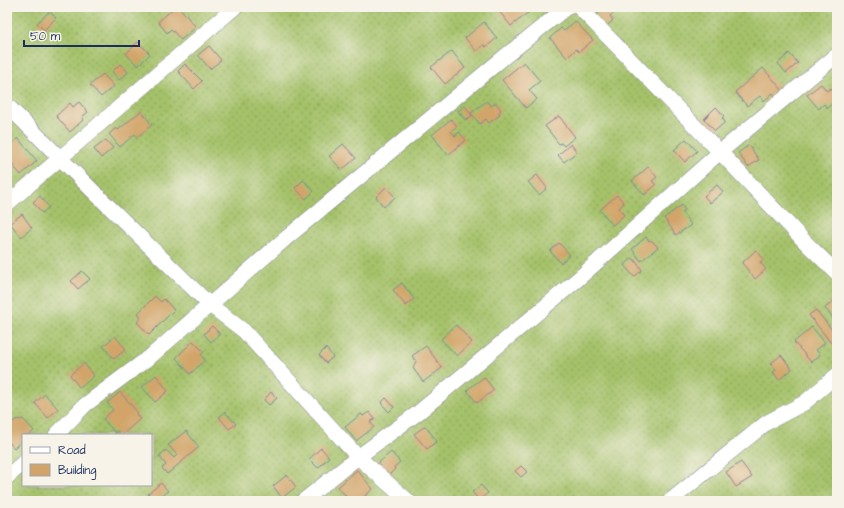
<svg xmlns="http://www.w3.org/2000/svg" width="844" height="508" font-family="'Architects Daughter',sans-serif">
<defs>
<pattern id="garden-dots" width="8" height="8" patternUnits="userSpaceOnUse"><rect width="8" height="8" fill="#a5c26a"/><path d="M2 2h.1M6 6h.1" fill="none" stroke="#869e5a" stroke-width="1.8" stroke-linecap="round"/></pattern>
</defs>
<rect width="100%" height="100%" fill="#f7f3e8"/>
<filter id="ink" filterUnits="userSpaceOnUse"><feTurbulence type="fractalNoise" baseFrequency=".025" numOctaves="2"/><feDisplacementMap in="SourceGraphic" scale="8" xChannelSelector="R" yChannelSelector="G"/><feConvolveMatrix kernelMatrix="1 2 1 2 8 2 1 2 1" color-interpolation-filters="sRGB"/></filter>
<filter id="wash" filterUnits="userSpaceOnUse"><feTurbulence type="fractalNoise" baseFrequency=".012" numOctaves="4" result="noise"/><feDisplacementMap in="SourceGraphic" scale="16" xChannelSelector="R" yChannelSelector="G"/><feGaussianBlur stdDeviation="0.9" result="paint"/><feColorMatrix in="noise" values="0 0 0 0 0 0 0 0 0 0 0 0 0 0 0 0 0 1.4 0 .05"/><feComposite in="paint" operator="in"/></filter>
<g filter="url(#wash)">
<rect width="100%" height="100%" fill="#f1e3c7"/>
<!-- garden -->
<path fill="url(#garden-dots)" stroke="#607864" fill-rule="evenodd" d="M7,7H837V501H7ZM23,435H151V485H23Z"/>
<g id="blocks">
<!-- building -->
<path fill="#d2a469" d="M175,7H179L196,27L181,40L171,29L167,33L158,22Z
M504,7H531L533,9L511,26L499,11Z
M594,7H618L619,8L610,16L613,20L606,27L596,16L599,13Z
M50,11L56,18L44,30L37,23Z
M575,21L593,40L579,52L576,49L567,58L550,38L561,28L564,31Z
M484,22L497,38L486,47L484,45L476,51L465,38Z
M138,42L150,54L138,66L126,54Z
M209,46L221,60L210,69L198,55Z
M452,51L465,68L445,84L431,67Z
M789,53L798,63L786,73L778,63Z
M524,62L540,81L529,90L537,99L526,108L502,80Z
M120,64L128,72L119,80L112,72Z
M185,64L202,81L194,89L178,71Z
M763,68L784,92L777,98L773,93L764,101L760,96L747,106L735,92Z
M103,74L114,86L101,97L90,85Z
M821,84L827,91L831,88L837,95V100L827,108L824,104L819,109L807,95Z
M487,101L491,106L496,103L501,110L498,113L500,115L489,123L486,119L480,124L471,113Z
M79,102L88,112L82,117L83,120L70,132L56,116L70,103L73,107Z
M465,106L472,116L465,120L458,111Z
M716,107L724,116L722,118L725,122L715,131L704,119Z
M141,111L152,125L137,137L135,134L120,147L109,134L116,128L118,130Z
M559,116L575,137L564,146L561,143L559,144L545,126Z
M451,119L457,126L451,131L455,136L459,132L466,140L448,155L432,135Z
M18,138L37,161L21,175L7,159L12,155L7,148Z
M686,139L697,151L685,162L674,150Z
M106,140L113,148L101,158L94,149Z
M343,144L356,158L342,170L329,156Z
M571,144L577,152L564,162L558,155Z
M749,145L759,160L748,167L738,153Z
M648,167L657,177L652,181L656,185L644,195L632,181Z
M537,175L547,188L539,195L528,182Z
M303,180L314,191L306,199L295,188Z
M717,185L723,192L710,203L704,196Z
M386,187L395,197L384,207L376,197Z
M617,195L624,203L619,208L624,215L613,225L600,210Z
M40,196L49,207L42,213L33,202Z
M682,205L685,210L682,212L691,225L676,235L664,218Z
M22,214L32,228L21,237L10,223Z
M646,237L649,241L651,240L658,247L641,261L632,249Z
M559,243L570,255L561,263L550,251Z
M756,250L764,259L760,262L766,269L755,279L742,263Z
M633,258L642,270L634,277L624,265Z
M82,271L90,279L78,289L71,281Z
M402,283L414,299L406,306L393,290Z
M155,296L161,302L164,299L174,310L149,335L137,322L141,317L138,313Z
M834,301L837,305V323L825,308Z
M816,310L837,336V347L835,348L809,315Z
M456,325L472,342L457,356L441,339Z
M212,326L220,334L211,342L204,334Z
M812,327L825,343L816,350L820,355L811,362L794,342Z
M115,336L126,349L114,359L103,346Z
M193,341L204,352L201,355L205,360L190,374L176,358Z
M426,346L442,368L423,382L413,368L416,361L412,356Z
M326,348L333,357L326,363L319,355Z
M781,355L792,369L779,380L773,372L776,370L771,363Z
M84,363L94,376L80,388L70,375Z
M156,375L168,391L155,402L142,387Z
M484,377L494,390L477,403L467,390Z
M120,392L138,413L136,414L140,419L122,435H117L103,419L113,410L107,403Z
M271,392L277,398L269,405L264,400Z
M45,394L58,409L48,418L35,403Z
M386,398L394,407L389,412L381,403Z
M225,412L236,424L229,429L219,417Z
M369,412L375,419L370,422L374,427L356,441L345,427L361,414L363,416Z
M23,419L34,431L29,435H23V440L14,448L7,440V428L15,420Z
M425,426L437,441L427,449L414,434Z
M186,431L199,447L167,474L162,468L166,465L159,456L166,450L174,458L177,455L168,445Z
M321,448L329,457L318,468L309,459Z
M391,452L400,462L394,467L395,469L388,476L377,464Z
M741,462L752,477L736,487L726,472Z
M521,466L527,472L521,477L515,471Z
M357,470L373,489L359,501H350L338,487Z
M287,475L296,487L282,498L273,486Z
M161,483L168,491L155,501H153L148,494Z
M481,485L488,493L479,500L472,492Z"/>
</g>
</g>
<g filter="url(#ink)">
<use href="#blocks" fill-opacity="0" stroke="#868992" stroke-width="1"/>
<g fill="none" stroke-linecap="round" stroke-linejoin="round">
<defs>
<path id="minor" d="M579,7L720,152L808,245L837,273
M7,105L96,194L210,305L244,331L358,457L408,501
M7,204L235,7
M56,435L85,405L151,356L285,239L503,58L567,7
M7,477L23,463
M303,501L358,457L419,412L578,279L720,152L837,55
M670,501L766,423L804,403L837,375"/>
</defs>
<!-- minor casing -->
<use href="#minor" stroke="#868992" stroke-width="16"/>
<!-- minor -->
<use href="#minor" stroke="#fff" stroke-width="15"/>
</g>
</g>
<!-- margin -->
<rect width="844" height="508" fill="none" stroke="#f7f3e8" stroke-width="24"/>
<!-- legend -->
<rect x="22" y="434" width="130" height="52" fill="#f7f3e8" stroke="#9fa5b1"/>
<rect x="30" y="447" width="20" height="6" fill="#ffffff" stroke="#9fa5b1"/>
<text x="58" y="454" font-size="12" fill="#1b2f5e">Road</text>
<rect x="30" y="464" width="20" height="12" fill="#d2a469" stroke="#9fa5b1"/>
<text x="58" y="474" font-size="12" fill="#1b2f5e">Building</text>
<!-- scale -->
<path d="M24 40v6h115v-6" fill="none" stroke="#1b2f5e" stroke-width="2"/>
<text x="30" y="40" font-size="12" fill="#1b2f5e" stroke="#f7f3e8" stroke-width="3" paint-order="stroke">50 m</text>
</svg>
